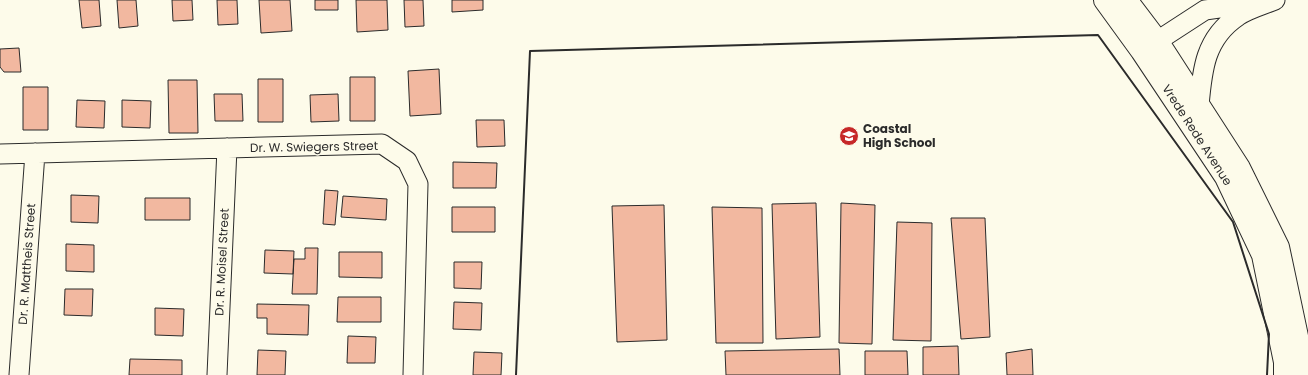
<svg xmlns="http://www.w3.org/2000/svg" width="1308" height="375" font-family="Poppins,sans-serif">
<rect width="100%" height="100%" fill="#fdfbea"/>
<!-- building -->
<path fill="#f2b8a0" stroke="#2b2b2b" d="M79,0H99L101,26L82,28Z
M117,0H136L138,26L119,28Z
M172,0H192L193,20L173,21Z
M217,0H237L238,24L218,25Z
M259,0H290L292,31L261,33Z
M315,0H338V10H315Z
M356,0H387L388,30L357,32Z
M404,0H423L424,26L405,27Z
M452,0H483V10L452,12Z
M19,48L21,72H4L0,67V49Z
M439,69L441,114L410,116L408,71Z
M350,77H375V121H350Z
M258,79H283V122H258Z
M168,80H197L198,133H169Z
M23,87H48V130H23Z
M214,94H242L243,121H215Z
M338,94L339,121L311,122L310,95Z
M77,100L105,101L104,128L76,127Z
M122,100L151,101L150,128L122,127Z
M476,120H504L505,146L477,147Z
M453,162L497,163L496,188H453Z
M325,190L338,191L335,225L323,224Z
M71,195L99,196L98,223L71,222Z
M343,196L387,199L386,220L341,217Z
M145,198H190V220H145Z
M816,203L820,337L776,339L772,204Z
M841,203L875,205L872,344L839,343Z
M664,205L667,340L617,342L612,206Z
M452,207H495V232H452Z
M712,207L762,208L763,343H716Z
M951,218H985L990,337L961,339Z
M897,222L932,223L931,341L893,340Z
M66,244L94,245V272L66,271Z
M305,248H318L317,294H292L294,259H305Z
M265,250L294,251L293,274L264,273Z
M339,252H382V278L339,277Z
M454,262H482L481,289L454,288Z
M65,289H93L92,316L64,315Z
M338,297H381V322H337Z
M454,302L482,303L481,330L453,329Z
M257,304L309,305L308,335L267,334V318H257Z
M155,308L184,309L183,336L155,335Z
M348,336L376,337L375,363H347Z
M958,346L959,375H923V347Z
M839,349L840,375H726L725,351Z
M1032,349L1033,375H1007L1006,353Z
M258,350L286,351L285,375H257Z
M865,351H907L908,375H865Z
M474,352L502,353L501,375H473Z
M130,359L182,360V375H129Z"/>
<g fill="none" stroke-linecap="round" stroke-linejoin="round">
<defs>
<path id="minor" d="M1145,49L1205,10L1254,3
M1199,106C1202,70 1205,38 1238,16C1248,9 1263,5 1275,0
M0,154L382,144L407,161L418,184L413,375
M19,375L35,153
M217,375L227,148"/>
<path id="tertiary" d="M1105,0L1142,51L1226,177L1263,255L1285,362V375
M1126,0L1157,41L1239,168L1278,247L1302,360L1303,375"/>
</defs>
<!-- minor casing -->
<use href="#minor" stroke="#2b2b2b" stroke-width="21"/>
<!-- tertiary casing -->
<use href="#tertiary" stroke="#2b2b2b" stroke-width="24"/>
<!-- minor -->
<use href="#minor" stroke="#fdfbea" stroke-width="19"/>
<!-- tertiary -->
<use href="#tertiary" stroke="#fdfbea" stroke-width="22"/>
<!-- wall -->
<path stroke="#2b2b2b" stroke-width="2" d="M516,375L530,51L1098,35L1233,222L1269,334L1267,375"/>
</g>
<!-- icons -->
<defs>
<symbol id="school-disc" viewBox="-11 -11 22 22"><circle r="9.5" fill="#c62828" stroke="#fdfbea"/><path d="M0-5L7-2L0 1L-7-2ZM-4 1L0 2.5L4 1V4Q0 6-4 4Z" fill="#fff"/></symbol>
</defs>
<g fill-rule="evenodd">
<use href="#school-disc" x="838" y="125" width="22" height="22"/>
</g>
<g text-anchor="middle" stroke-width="3" stroke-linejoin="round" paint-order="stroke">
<!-- poi labels -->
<g font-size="12" font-weight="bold" fill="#2b2b2b" stroke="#fdfbea" text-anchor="start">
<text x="863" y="133">Coastal<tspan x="863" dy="14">High School</tspan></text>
</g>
<!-- street labels -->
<g font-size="12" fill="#2b2b2b" stroke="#fdfbea">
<text transform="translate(1197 135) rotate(57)" y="4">Vrede Rede Avenue</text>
<text transform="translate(314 147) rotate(-1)" y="4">Dr. W. Swiegers Street</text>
<text transform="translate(222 262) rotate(-87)" y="4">Dr. R. Moisel Street</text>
<text transform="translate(27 264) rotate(-86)" y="4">Dr. R. Mattheis Street</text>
</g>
</g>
</svg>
